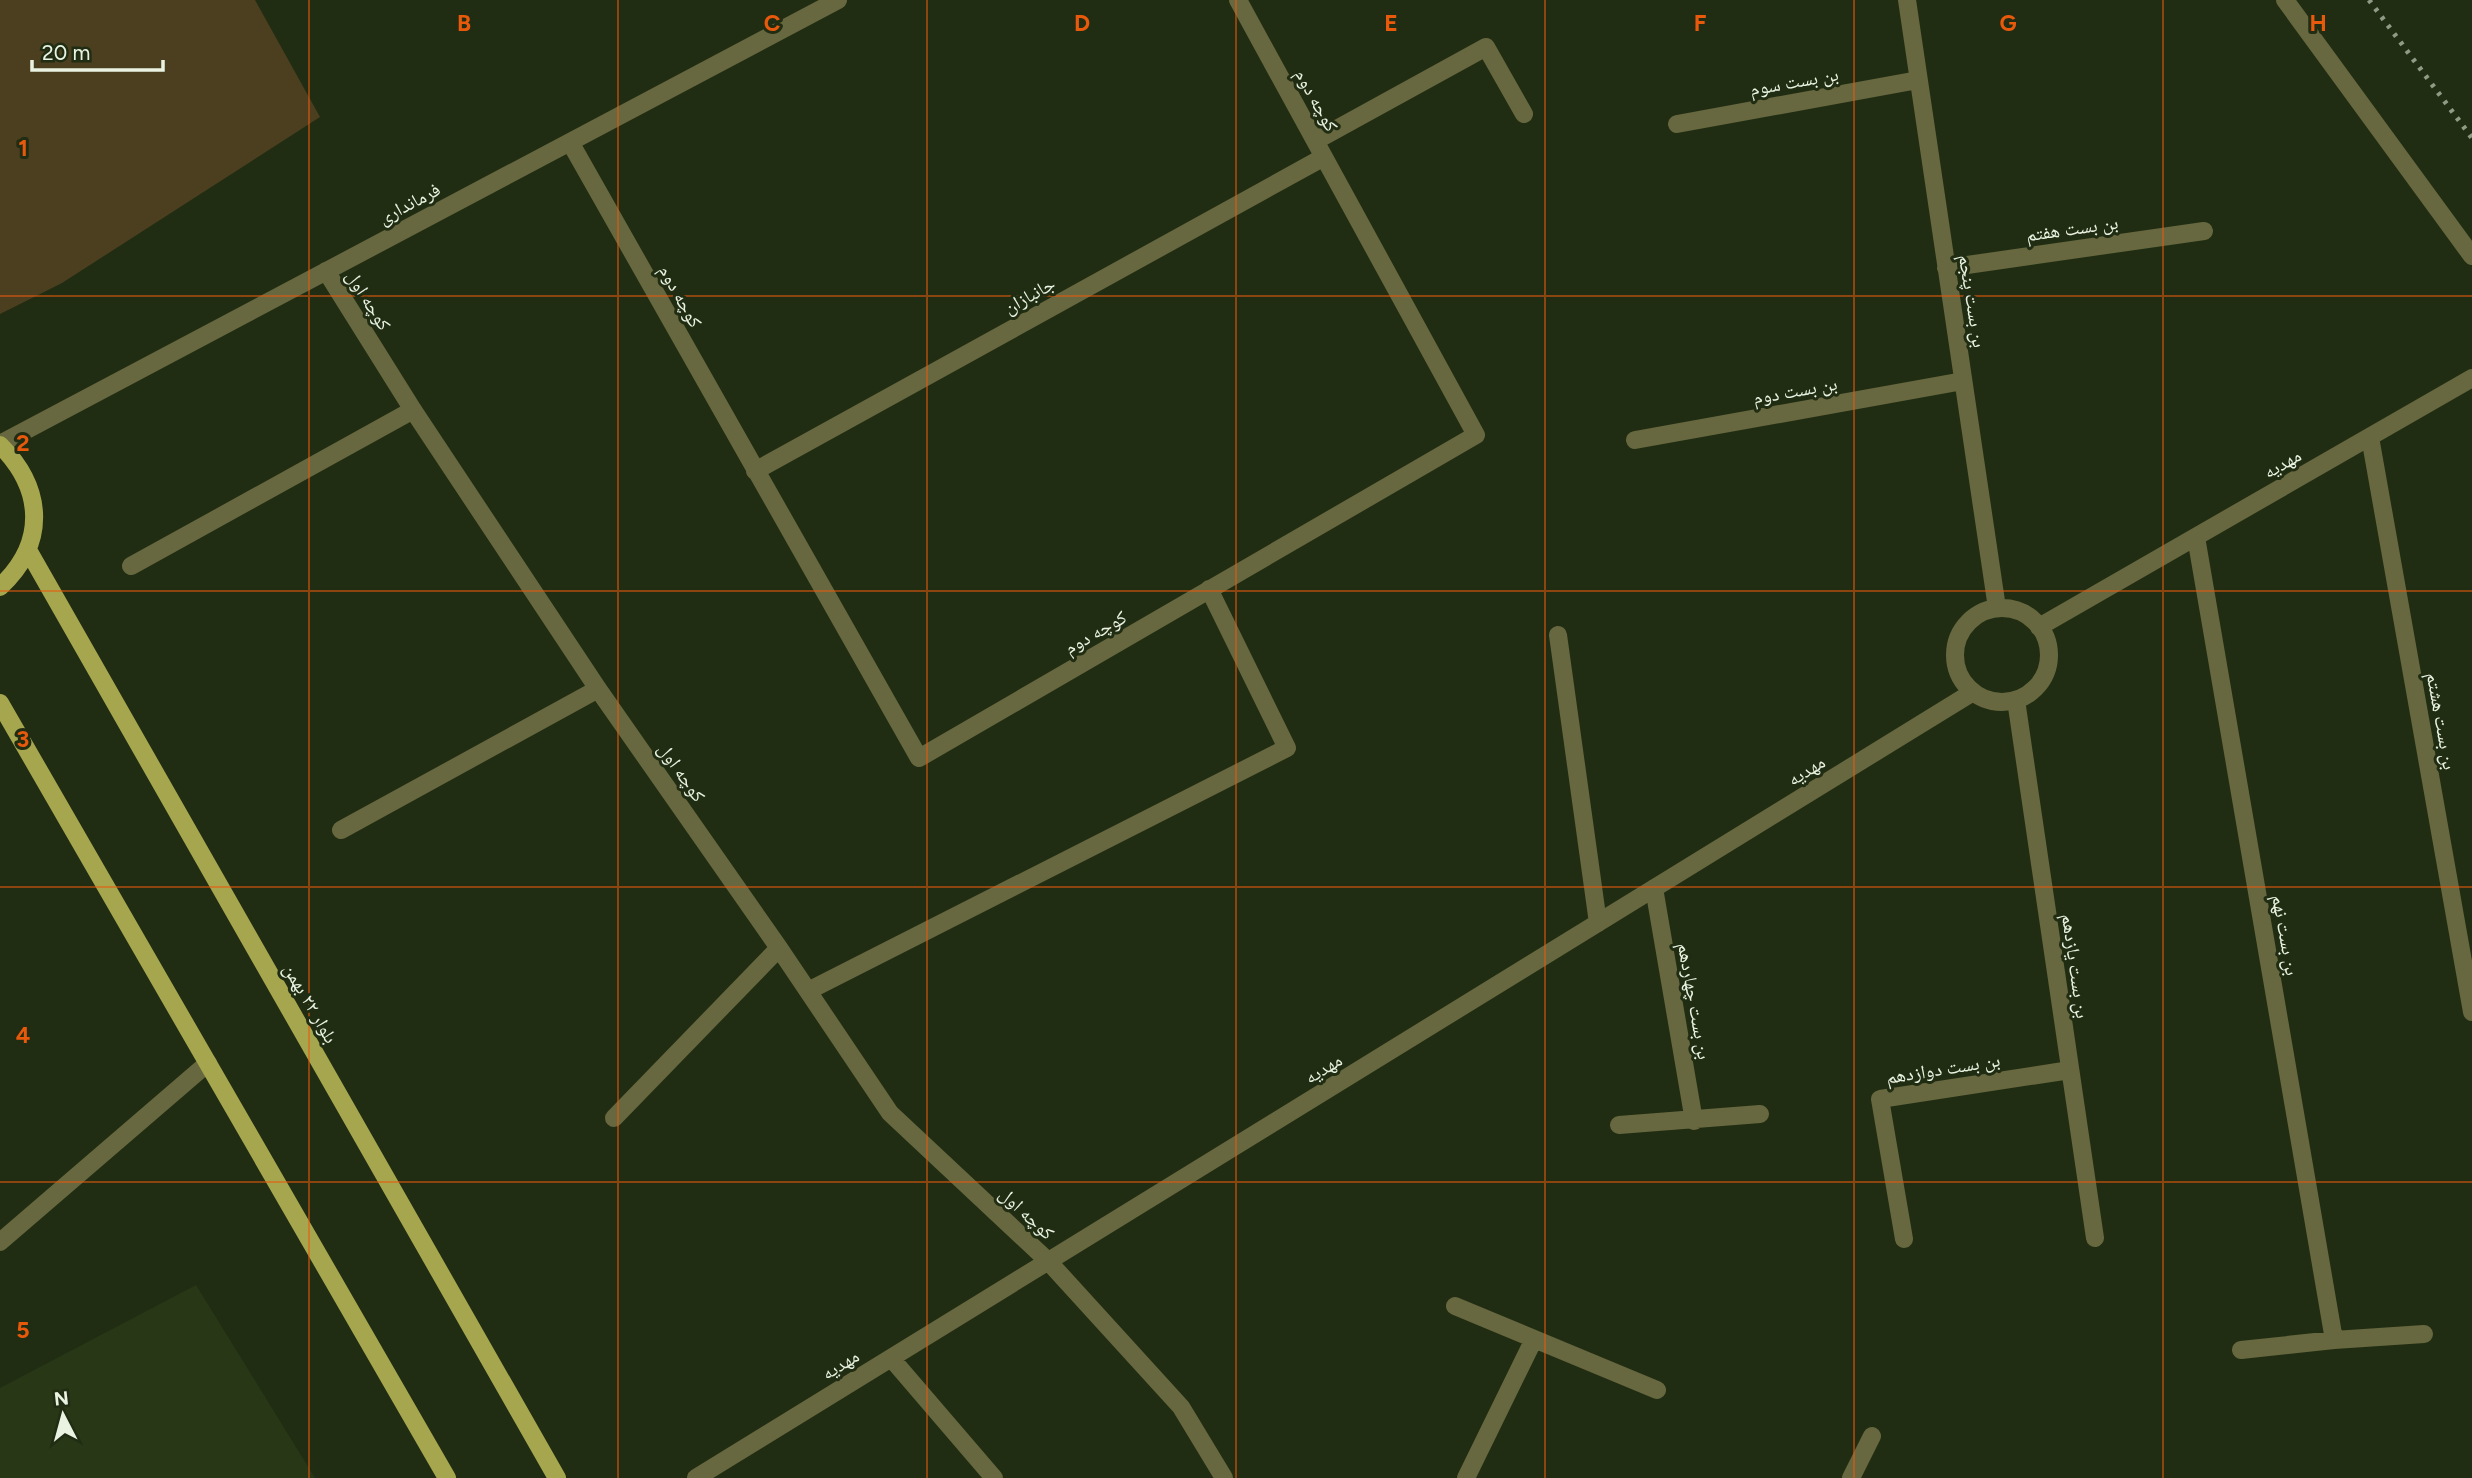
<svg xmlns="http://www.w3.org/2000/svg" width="2472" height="1478" font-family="Figtree,'Noto Naskh Arabic',sans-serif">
<rect width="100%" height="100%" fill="#212d13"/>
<!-- built -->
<path fill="#283716" d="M196,1285L315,1478H0V1388Z"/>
<!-- green -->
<path fill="#4c3f1f" d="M0,0H255L320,117L62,283L0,314Z"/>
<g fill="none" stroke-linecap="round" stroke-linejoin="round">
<!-- minor -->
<path stroke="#67683f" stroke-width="18" d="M1907,0L1997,608
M2285,0L2472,256
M1677,124L1918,80
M1315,141L1486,47L1524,114
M570,142L919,758L1476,435L1238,0
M1946,268L2204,231
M326,271L413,410L598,689L779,948L890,1113L1048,1261L1181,1407L1224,1478
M2370,437L2472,1012
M1635,440L1963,381
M0,444L838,0
M755,471L1324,157
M2196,537L2334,1340
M131,566L413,410
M1955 655a47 47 0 1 1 94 0a47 47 0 1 1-94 0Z
M2039,627L2472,378
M1558,635L1598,923
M2016,700L2095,1238
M341,830L598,689
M1654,888L1694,1121
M808,991L1287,748L1209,589
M614,1118L779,948
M1619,1125L1760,1114
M1904,1239L1880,1099L2070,1070
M0,1242L208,1063
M1455,1306L1657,1390
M2241,1350L2334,1340L2424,1334
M891,1358L994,1478
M696,1478L1973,692
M1466,1478L1534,1339
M1851,1478L1872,1436"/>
<!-- major -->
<path stroke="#a6a64e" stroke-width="18" d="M0,445C44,489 47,543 0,587
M28,550L557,1478
M0,703L447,1478"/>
<!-- rail -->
<path stroke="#909b86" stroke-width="5" stroke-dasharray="3.5 7" stroke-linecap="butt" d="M2369,0L2472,138"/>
</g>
<!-- grid -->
<path fill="none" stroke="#e8590c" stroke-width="2" stroke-opacity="0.55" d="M309,0V1478M618,0V1478M927,0V1478M1236,0V1478M1545,0V1478M1854,0V1478M2163,0V1478M0,296H2472M0,591H2472M0,887H2472M0,1182H2472"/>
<g text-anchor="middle" stroke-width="6" stroke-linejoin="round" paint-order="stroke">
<!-- street labels -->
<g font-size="19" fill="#eaf3e2" stroke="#212d13">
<text transform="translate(1794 81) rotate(-10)" y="7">بن بست سوم</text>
<text transform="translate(1317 100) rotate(61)" y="7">کوچه دوم</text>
<text transform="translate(409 203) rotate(-28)" y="7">فرمانداری</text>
<text transform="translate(2072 228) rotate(-8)" y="7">بن بست هفتم</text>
<text transform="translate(1029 295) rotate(-29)" y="7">جانبازان</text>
<text transform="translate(681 296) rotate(61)" y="7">کوچه دوم</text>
<text transform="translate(369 300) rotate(58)" y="7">کوچه اول</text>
<text transform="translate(1973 301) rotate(81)" y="7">بن بست پنجم</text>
<text transform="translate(1795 390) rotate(-10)" y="7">بن بست دوم</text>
<text transform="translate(2282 463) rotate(-30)" y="7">مهدیه</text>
<text transform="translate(1095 632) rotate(-30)" y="7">کوچه دوم</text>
<text transform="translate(2442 721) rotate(80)" y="7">بن بست هشتم</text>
<text transform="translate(1806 770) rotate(-32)" y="7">مهدیه</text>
<text transform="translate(682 772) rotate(55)" y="7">کوچه اول</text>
<text transform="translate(2286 935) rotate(80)" y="7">بن بست نهم</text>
<text transform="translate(2076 966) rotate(82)" y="7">بن بست یازدهم</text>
<text transform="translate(1695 1001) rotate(80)" y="7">بن بست چهاردهم</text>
<text transform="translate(311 1003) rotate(60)" y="7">بلوار ۲۲ بهمن</text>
<text transform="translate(1323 1068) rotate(-32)" y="7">مهدیه</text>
<text transform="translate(1943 1068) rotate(-9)" y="7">بن بست دوازدهم</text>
<text transform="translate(1027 1213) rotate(43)" y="7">کوچه اول</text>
<text transform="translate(840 1364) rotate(-32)" y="7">مهدیه</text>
</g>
</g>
<g font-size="23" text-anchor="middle" font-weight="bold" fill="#e8590c" stroke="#212d13" stroke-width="6" stroke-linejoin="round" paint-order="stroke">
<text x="464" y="31">B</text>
<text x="772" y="31">C</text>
<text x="1082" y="31">D</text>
<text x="1391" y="31">E</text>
<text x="1700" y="31">F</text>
<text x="2008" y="31">G</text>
<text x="2318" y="31">H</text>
<text x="23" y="156">1</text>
<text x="23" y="451">2</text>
<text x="23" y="747">3</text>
<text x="23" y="1043">4</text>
<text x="23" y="1338">5</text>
</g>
<!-- north arrow -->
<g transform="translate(63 1415) rotate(354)" stroke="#212d13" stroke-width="5" paint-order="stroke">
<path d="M0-5L12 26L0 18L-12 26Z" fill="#eaf3e2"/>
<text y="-10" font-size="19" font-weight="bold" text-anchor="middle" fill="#eaf3e2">N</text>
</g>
<!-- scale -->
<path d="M32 60v10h131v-10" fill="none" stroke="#eaf3e2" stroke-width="3.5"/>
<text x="42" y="60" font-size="21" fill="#eaf3e2" stroke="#212d13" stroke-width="5" paint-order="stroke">20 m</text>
</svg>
